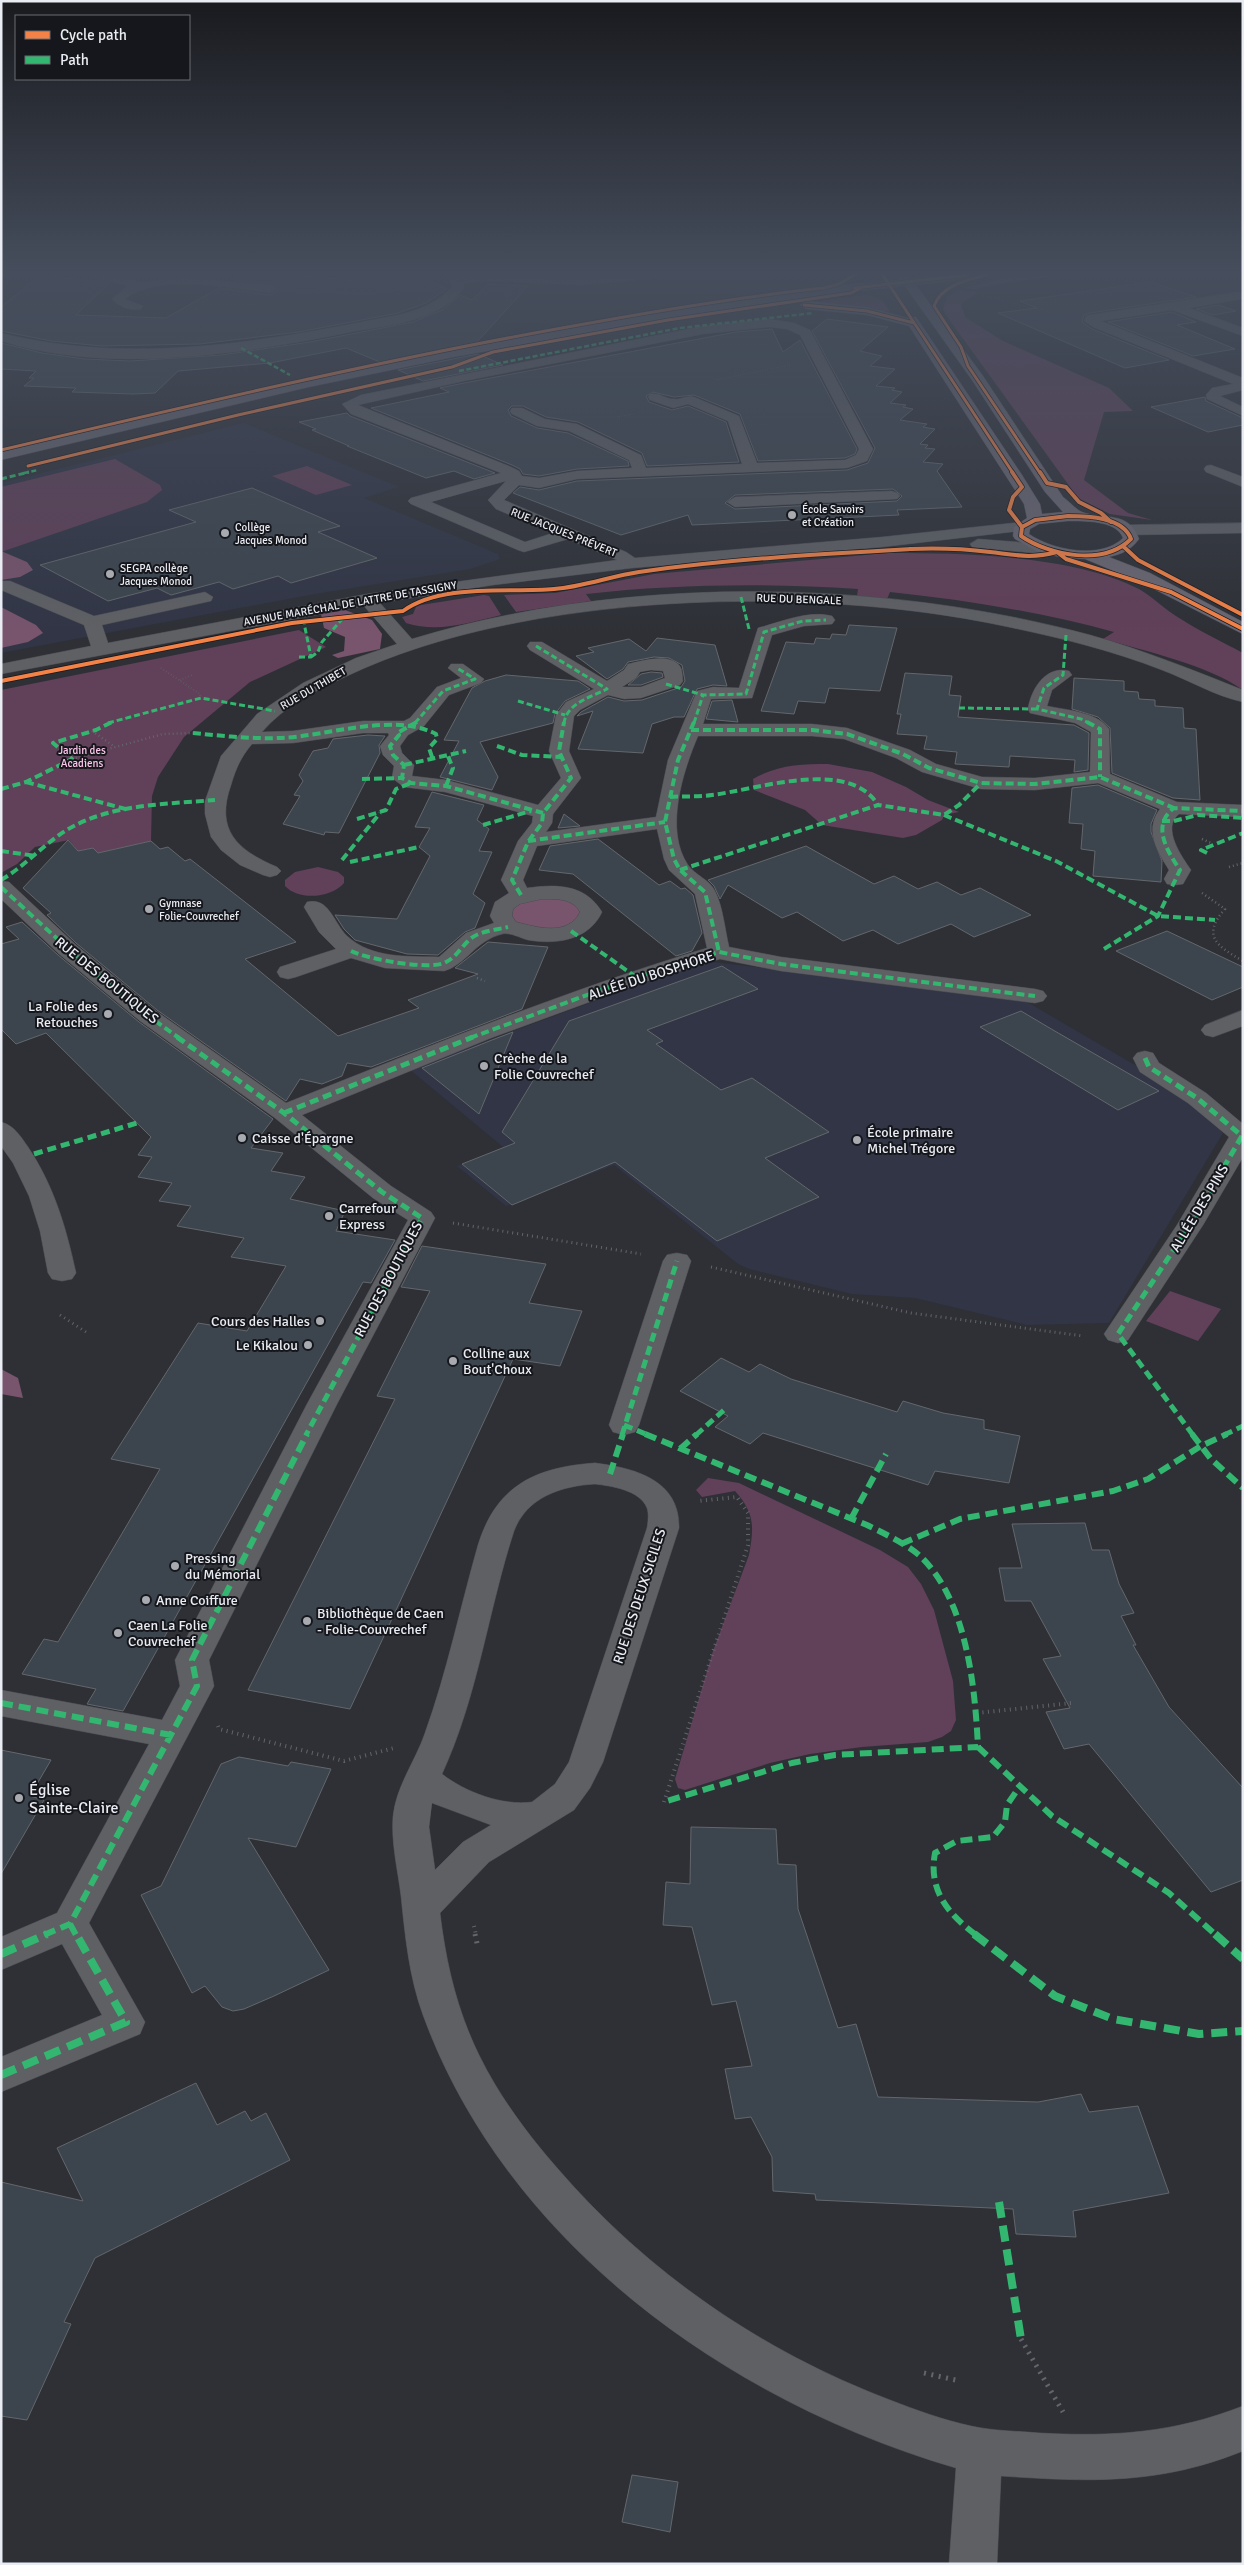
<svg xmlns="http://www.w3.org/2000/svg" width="1244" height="2565" font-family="Signika,sans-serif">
<rect width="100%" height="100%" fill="#2e3036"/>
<!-- built -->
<path fill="#313545" d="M244,423L399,487L364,498L498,554L500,559L470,569L315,594L1,653V483Z
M705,961L1022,999L1195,1100L1223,1133L1109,1323L1027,1325L915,1298L852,1294L749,1269L738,1264L614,1165L506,1206L457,1166L503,1147L409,1069Z"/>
<!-- green -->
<path fill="#614059" d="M1021,274H1080L1015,281L975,289L963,288Z
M959,290L978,292L961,304L965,317L1003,341L1109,388L1133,411L1104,412L1084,480L1128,513L1152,520L1110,514L1078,498L946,315L943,309L947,297Z
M866,295L881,299L890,311L883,312L815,302Z
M115,459L160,485L162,490L147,502L1,552V487Z
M307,466L352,485L316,495L272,476Z
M888,553C963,553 1072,555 1139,589C1153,597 1163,608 1176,616C1197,630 1221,641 1243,653V690C1208,665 1145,651 1103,639L1114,632C1041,612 966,600 890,592L887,599L857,596L858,589C767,583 676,584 586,594L591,601L516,612L504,595L555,593L654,574Z
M484,595L489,596L501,615C468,623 438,633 406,623L402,617L413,614L416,607L421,605Z
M299,630L326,647L250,682L184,737L158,777L152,796L151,841L98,853L93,848L78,851L69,840L35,847L17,864L1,873V690Z
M828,764L872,772L906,787L928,800L959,812L944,815L942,820L916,835L903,838L822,825L805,810L754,790L753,779C777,765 801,764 828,764Z
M318,867L338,872L344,877V883C331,898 299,901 285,886V880L295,872Z
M1170,1291L1221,1309L1198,1341L1146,1321Z
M708,1478L739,1483L880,1550L908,1567L921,1584L934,1610L953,1681L956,1720L951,1731L942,1737L928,1742L862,1747L810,1754L770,1763L685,1790L678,1788L675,1779L713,1651L749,1555C754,1527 755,1513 735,1491L702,1497L696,1490Z"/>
<!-- forest -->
<path fill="#78546d" d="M1,551L27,562L33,570L20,577L1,580Z
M1,607L36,625L43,633L28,642L1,648Z
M345,610L372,620L382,634L380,649L338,658L332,655L344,651L345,637L324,628L321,614Z
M539,895L572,900L582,911L577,922L557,929L521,927L509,917L511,906Z
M1,1369L18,1378L23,1398L1,1394Z"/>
<!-- building -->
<path fill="#3c454e" stroke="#63676b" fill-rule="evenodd" d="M244,274H281L357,281L385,274H413L447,289L426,303L398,313L299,332L200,344L101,346L51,341L1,331V307L41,275L109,283L76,315L166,318L219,288L270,295L278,290L270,283L234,280Z
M1151,282L1196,297L1090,313L1084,315L1082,322L1092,329L1169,360L1125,368L998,313L1037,308L1020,301Z
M488,284L528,286L476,343L380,362L346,348L270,363L178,371L155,393L133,394L72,392L76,388L24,386L34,378H29L36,371L1,369V343L42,353L85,359L130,361L221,355L310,342L413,322L442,310L460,295L472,300Z
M1219,305L1236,311L1213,315L1196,309Z
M1172,312L1196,322L1177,325L1235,349L1193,356L1108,322Z
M827,319L888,327L860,351L882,356L870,366L895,369L876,386L895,388L892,390L902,392L890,403L906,405L903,407L913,409L900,420L927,424L923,427L935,429L920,444L928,445L925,448L935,449L923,462L943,464L937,471L962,507L897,510L899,515L692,525L688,515L621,535L513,493L520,487L539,490L577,481L847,470L868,463L875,448L812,331ZM893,489L902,496L897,501L735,509L725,503L735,495Z
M772,329L783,352L800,340L857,449L855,454L845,458L758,461L740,414L694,395L674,397L653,392L646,396L649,402L672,410L688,406L726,422L739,462L647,466L642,453L578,422L546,417L523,406H512L508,410L511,416L537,428L568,433L628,461L629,466L577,469L539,476L523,474L520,469L512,465L371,408L449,392L440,388L464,383L736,332Z
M478,354L503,365L423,381L398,370Z
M1205,397L1206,401L1243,418V425L1208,432L1151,407Z
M347,413L350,416L495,473L474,479L454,471L426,478L347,446H349L312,430L316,429L299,422Z
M252,488L340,526L318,532L377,558L291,583L278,576L233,589L219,582L171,595L157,588L108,601L40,565L196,522L169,510Z
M849,625L897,628L880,691L829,688L825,703L798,701L794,714L761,711L786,642L814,644L816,638L830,639L832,634L846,635Z
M657,638L715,645L727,686L713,685L697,689L684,717H674L652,724L643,753L578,749L593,711L577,716L581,712L608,697L624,701L642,700L681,687L685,681L682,665L669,658L654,657L628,662L623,669L607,679L576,656L594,652L588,648L629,639L646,651Z
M651,672L662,673L663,677L641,685H628L641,674Z
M905,673L952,676L949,695L961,696L958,717L1074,725L1089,733L1088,770L1074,772L1075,760L1010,756L1009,767L955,764L957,752L924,749L927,736L897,734L901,714H897Z
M506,675L578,681L590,689L565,701L555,714L553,723L480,742L498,777L492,790L440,777L459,741L444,740L472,688L485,681Z
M1074,678L1124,681V691L1138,692L1139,699L1155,700V706L1183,708L1184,728L1196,729L1200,800L1173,798L1112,773L1110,728L1098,717L1072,709Z
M732,700L738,722L706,719L712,701Z
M368,735L385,736L379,745L380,753L339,833L325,832L324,835L283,824L300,796L294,795L303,781L299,775L313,751L328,748L333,739Z
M1098,785L1157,810L1151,824V832L1162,861L1161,882L1093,876L1095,851L1081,849L1083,824L1069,823L1072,788Z
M432,792L484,805L477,820L489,829L479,851L492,852L473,894L485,903L475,928L465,932L438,955L407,954L355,940L344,929L335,915L397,919L430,856L419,847L430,828L415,827Z
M564,814L580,826L558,828Z
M598,839L659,885L670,881L681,889L685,888L693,895L702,933L692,951L676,956L573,874L539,870L550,846Z
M68,840L78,851L93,848L98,853L151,841L160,849L168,847L185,861L190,859L296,942L245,959L338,1036L419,1008L408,1000L478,974L455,968L488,942L548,947L522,1009L371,1067L347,1063L342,1076L322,1084L300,1079L286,1101L157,1010L76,943L47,915L51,913L23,888Z
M806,846L874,884L894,876L918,889L937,882L961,895L980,888L1031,915L974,937L951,924L898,944L873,930L843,941L797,912L782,918L728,885L720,899L714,886L708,880Z
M22,922L58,955L139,1022L273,1119L251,1148L283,1153L271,1171L305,1177L290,1199L345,1211L336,1231L395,1240L371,1283L363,1282L123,1711L87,1704L96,1689L22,1674L44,1639L58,1642L160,1469L111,1459L198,1323L247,1331L286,1266L231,1257L244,1238L177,1226L191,1206L159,1201L172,1183L138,1177L152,1157L138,1155L151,1137L46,1033L16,1044L1,1029V944L19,939L6,927Z
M1167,931L1243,967V987L1212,1000L1116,951Z
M722,966L758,989L647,1030L663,1041L656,1044L721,1090L752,1078L829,1132L765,1158L819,1197L717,1241L615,1162L512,1205L462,1164L515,1143L502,1132L569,1021Z
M1021,1011L1053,1030L1159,1091L1118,1110L980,1027Z
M513,1032L479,1114L422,1068L492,1040Z
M422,1246L546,1264L529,1303L582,1311L560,1366L513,1359L350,1709L248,1690L395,1399L377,1396L430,1291L401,1287Z
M721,1358L749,1372L760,1364L791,1379L897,1412L903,1401L943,1413L984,1420V1429L1020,1436L1009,1483L935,1471L928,1485L763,1433L750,1444L715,1427L728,1416L680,1391Z
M1085,1523L1092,1550H1109L1119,1584L1134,1613L1121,1616L1136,1645H1133L1169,1707L1243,1788V1880L1211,1892L1089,1744L1064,1749L1046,1712L1070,1708L1043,1659L1061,1656L1031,1601H1005L999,1568H1022L1012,1524Z
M1,1750L51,1760L30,1796L44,1800L1,1874Z
M239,1757L288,1766L291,1762L331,1769L296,1847L248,1838L329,1970L274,1996L244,2009L233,2011L222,2007L205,1986L192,1993L141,1895L161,1886L221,1764Z
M691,1827L776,1829L778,1864L796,1865L798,1909L838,2028L856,2024L878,2097L1038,2102L1081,2094L1089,2112L1138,2106L1169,2193L1073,2211L1076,2237L1016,2234L1013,2209L816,2200L815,2194L773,2191L772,2157L751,2117L735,2119L725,2069L752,2066L736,2001L712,2005L692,1927L663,1925L666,1882L690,1884Z
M196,2083L217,2125L245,2111L251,2121L266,2113L290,2160L95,2258L64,2322L71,2324L27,2420L1,2416V2182L83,2201L57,2148Z
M632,2475L678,2482L670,2532L622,2522Z"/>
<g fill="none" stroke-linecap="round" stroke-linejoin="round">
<defs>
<path id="minor" d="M1,274H7V275L1,278Z
M82,274H106L140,282L189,278L270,285L276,289L270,293C232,288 156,273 125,299L143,306L141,309C131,311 119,307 112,299L127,286Z
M444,274L581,277L660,274L654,278L581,285L492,281L463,283L464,288C439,322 389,325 351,332C243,354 108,375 1,341V333C134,366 266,341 398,315C419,310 437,303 452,287L450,281Z
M1238,292L1242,293V299L1189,308L1243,328V336L1172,310L1101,321L1243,378V390L1220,396L1243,407V416L1207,399L1206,395L1212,388L1233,384L1093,327L1084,321L1086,316L1090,315Z
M769,319L794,323L810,330L873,449L867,461L847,468L577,479L539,488L519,485L504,500L626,552L635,558L882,537L1022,522L1028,524L1030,527L1028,530L882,547L632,568L493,585L380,603L412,639C623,575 878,578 1090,635C1143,650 1193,670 1243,690V702C1215,696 1189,680 1162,670C1111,650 1057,637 1004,626C813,585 525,591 347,676C317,690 284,706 262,732L293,731L363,721H404L410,718L437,687L461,678L448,668L451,664H463L484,679L481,683L449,695L424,726L408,735L400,746L402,753L414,765L412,776L446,780L538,805L561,778L549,751L556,715L566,702L594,689L530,650L527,646L530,642H542L607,681L624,670L628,664C641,661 668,653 679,665C683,669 682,676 683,681L680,685L641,698L624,699L608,695L580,710L574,716L569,751L581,778L553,814L552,823L546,832L656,817L668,760L697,691L713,687L739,688L758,628C781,622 808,610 832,616L835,620L832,624L804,626L772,635L752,698L711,699L703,724H812L847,728L910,750L936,764L982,777L1035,778L1090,772L1091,732L1075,723L1030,713L1028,709C1031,689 1046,665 1069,671L1072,675L1052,690L1047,706C1066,710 1098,712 1109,729L1110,774L1177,802L1243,805V817L1179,814C1161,828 1182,857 1191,870L1183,884L1175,885L1167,884L1164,879L1169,870C1157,851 1144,830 1160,809L1098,783L1035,790L981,789L922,772L896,758L844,739L812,736H698C683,771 664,830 688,865C695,875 710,880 715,891C723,907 725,930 729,947L781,957L1035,989L1043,991L1047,996L1043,1001L1035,1003L781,971L720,959L644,982L491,1038L302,1115L391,1186L431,1212L435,1218L337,1404L209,1660L214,1686L89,1923L145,2022L140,2034L1,2092V2057L102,2015L62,1944L1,1970V1937L57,1913L149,1744L1,1716V1690L162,1720L180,1686L175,1660L307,1404L408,1220L373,1198L275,1118L140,1021L59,954L1,899V881L9,882L75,944L156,1011L286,1103C425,1048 564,991 707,948L695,894L669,870L664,859L657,829L537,846L523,880L527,888C557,884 585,884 602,912C589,940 557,945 528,940C520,938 510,932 502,934C476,940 466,965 444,971L385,968L351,958L296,977L288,979L280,977L277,972L280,967L336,949L319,932L304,907L307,902C329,897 333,922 347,936C372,959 408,956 439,957L466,933L494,923L490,916L495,902L509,893L501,880L518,841L532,823L533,816L445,792L404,787L392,778L394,766L383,755L380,746L389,735L388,733H363L293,743L252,744C241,757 236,768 231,785C215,830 237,850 277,867L281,871L277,875L270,877L263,875L240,865L221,850L211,837L205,814V801L221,756L257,714L303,683L356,658L397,644L364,606L1,674V664L91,646L84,625L1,590V581H10L94,616L205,592L213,597L211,601L102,625L108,643L367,594L617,560L568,539L524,552L518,550L411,504L408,501L411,498L501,473L351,414L342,404L361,395L703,326ZM769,327L787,329L800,335L859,449L856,455L845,460L757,463L739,416L694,397C686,395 681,400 674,399C665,399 660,392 650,394L648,397L650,400L673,408L688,404L728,421L742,464L646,468L641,455L577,424L545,419L522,408H512L510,411L512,414L537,426L569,431L629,460L632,468L577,471L539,478L522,476L519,471L511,467L358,405L464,381L703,334ZM506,481L488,500L496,509L553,533L525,542L431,502ZM651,670L663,671L665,678L641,687H622L636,678L640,672ZM542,899C557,899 572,898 580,912C568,937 536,927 516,922L512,916L513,909L520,904Z
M1211,465L1243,477V487L1206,472L1204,469L1206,466Z
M892,491L897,493L900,496L897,499L735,507L727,502L735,497Z
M1243,523V533L1128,535L1120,530L1128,525Z
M978,539L1044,544L1052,549L1044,554L972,547L970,544Z
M1243,1010V1026L1213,1037L1205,1035L1201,1030L1205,1025Z
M1145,1051L1153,1053L1159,1063L1206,1093L1243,1124V1157L1203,1225L1128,1340L1118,1343L1108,1340L1104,1334L1177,1225L1229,1137L1188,1103L1140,1072L1133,1058L1137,1053Z
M1,1122C14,1125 21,1137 28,1147C54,1186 66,1227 76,1273L72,1279L62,1281L52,1279L48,1273L40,1231L29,1196L13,1163L1,1146Z
M677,1253L687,1255L691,1261L639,1425L635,1432L624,1435L613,1432L609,1425L663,1261L667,1255Z
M595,1463C635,1468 680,1480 679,1528L603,1762L590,1788L574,1810L489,1862L440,1913C446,1963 457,2010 479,2055C499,2096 528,2135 558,2169C648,2273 761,2351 890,2400C916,2410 943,2420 971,2426C994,2431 1016,2431 1040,2433C1113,2437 1174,2433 1243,2406V2451C1159,2485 1090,2482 1001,2476L997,2564H949L956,2468C729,2402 506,2243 423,2015C409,1977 405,1935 401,1896C398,1871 391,1843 393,1817C396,1786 415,1762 425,1733C447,1672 460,1608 478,1545C496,1486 535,1467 595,1463ZM595,1484C611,1486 640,1490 647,1508C649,1514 648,1522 647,1528L569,1762L555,1784L532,1802C502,1806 465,1792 442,1774C478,1696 488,1611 514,1531C527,1497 561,1486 595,1484ZM432,1803L491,1825L463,1842L435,1870L429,1827Z"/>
<path id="major" d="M896,274H908L911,278L942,274H981L975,278L916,285L983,376L1063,497C1069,501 1075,509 1082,512C1103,520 1129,510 1139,539C1131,550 1122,554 1109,557L1150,573L1243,622V634L1138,581L1085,559L1060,557L1038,552L1015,539L1013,536L1014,527L1027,518L1024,504L909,326L867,315L806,309L800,305L806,301L867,307L907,318L916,317L1022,475L1040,504L1042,514L1063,512L1045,492L972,380L905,286L829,294L665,319L454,357L309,387L1,460V452L309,379L454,349L665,311L829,286L900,280ZM1068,521C1083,521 1117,520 1123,538C1101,560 1052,550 1029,534L1030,529L1039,524Z"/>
</defs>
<!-- minor casing -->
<use href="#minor" stroke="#4a4b51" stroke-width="1"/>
<!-- major casing -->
<use href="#major" stroke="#4a4b51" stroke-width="1"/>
<!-- path-far5 -->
<path stroke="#636569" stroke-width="1" stroke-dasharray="0.5 2" stroke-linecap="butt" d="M295,290L369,294L401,289
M989,297L1065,316
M196,307L198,317L203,323
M716,380L790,365
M617,417L633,414"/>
<!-- path-far4 -->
<path stroke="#636569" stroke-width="2" stroke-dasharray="0.5 2.5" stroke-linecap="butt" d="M161,668L200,694L201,698
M180,680L192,675"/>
<!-- path-far3 -->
<path stroke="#636569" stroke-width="2.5" stroke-dasharray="1 3" stroke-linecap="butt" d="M92,731L115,747
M72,759L163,734L193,733
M1202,839L1211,843
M1229,867L1243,863
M1202,893L1225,909C1200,937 1219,947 1243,961
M477,978L485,981"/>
<!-- path-far2 -->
<path stroke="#636569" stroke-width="3" stroke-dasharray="1 4" stroke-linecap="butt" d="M453,1223L641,1254
M711,1267L911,1313L1083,1336
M60,1315L86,1332"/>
<!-- path-far1 -->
<path stroke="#636569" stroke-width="4" stroke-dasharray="1 4.5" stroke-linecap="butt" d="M977,1713L1072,1703
M218,1726L219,1729L344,1761L394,1748
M664,1802L748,1545V1513L737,1497L698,1501
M474,1926L476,1935"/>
<!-- path -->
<path stroke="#636569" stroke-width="5" stroke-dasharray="2 5.5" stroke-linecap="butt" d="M475,1934L478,1948
M1021,2339L1063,2412
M924,2373L960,2381"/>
<!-- minor -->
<use href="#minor" fill="#5e6064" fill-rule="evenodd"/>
<!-- major -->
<use href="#major" fill="#6a6772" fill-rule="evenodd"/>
<!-- quiet-far5 -->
<path stroke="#33b770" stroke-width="2.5" stroke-dasharray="5 2.5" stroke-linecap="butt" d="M241,348L290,375
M459,371L680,328L814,313
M24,473L38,470"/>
<!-- quiet-far4 -->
<path stroke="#33b770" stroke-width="3" stroke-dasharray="6 3" stroke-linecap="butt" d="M1,479L29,472
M741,597L749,629
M1066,635L1063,675L1044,688L1037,709L1081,719L1089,723
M536,646L607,689C591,697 567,703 564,723
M299,657H311L304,623
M311,657L318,652L322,642L343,618
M666,684L703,695
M518,701L565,715
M959,708L1037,709
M108,723L201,698L275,711
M415,723L443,691L475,679L457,668
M694,723L703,695L746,694L764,632L803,621L826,620"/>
<!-- quiet-far3 -->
<path stroke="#33b770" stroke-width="4" stroke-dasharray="8 4" stroke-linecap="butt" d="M417,722L397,733L399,735L390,746L393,755L404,765L402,778L411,783L446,786L543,813
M694,722L678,760L665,822L674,859L680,870L705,892L719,952
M1087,722L1100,729V777
M691,730H812L847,734L903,754L929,768L981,783L1035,784L1100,777L1174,808
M193,733C222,736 252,739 281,738C328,736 393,712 436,734L437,739L429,748L432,757
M497,746L522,755L561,757
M404,765L466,751
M362,779L402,778
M26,782L129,810
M446,786L453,768L447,754
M1,789L26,782L72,759L53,743L96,730L112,722
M670,797C684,796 698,797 712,795C755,790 849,757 878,805
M944,815L1056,861L1158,916L1215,920
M357,819L386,810L396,789L411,783
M1162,821H1174L1198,815L1243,818
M483,825L531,811
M528,841L665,822
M1,851L36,856
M1207,853L1201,850L1243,833
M342,860L380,813
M350,862L419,847
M680,870L878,805L944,815L959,805L981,783
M1,880C27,865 46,841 72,827C114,804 168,804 215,800
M1,887C58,940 115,993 179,1038
M521,895L512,880L528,842L542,823L543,813L571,778L559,751L564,722
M571,931L636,977
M1104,949L1158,916L1180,870C1167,851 1151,825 1174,808L1243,811
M351,951C367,959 431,971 446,962C456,957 460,949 468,941C477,931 496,930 508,927
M470,1038L636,977L719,952L781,964L1035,996"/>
<!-- quiet-far2 -->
<path stroke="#33b770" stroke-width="5" stroke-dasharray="9 5" stroke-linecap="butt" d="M177,1037L284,1113L382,1192L422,1218L306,1435
M1145,1058L1149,1067L1197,1098L1242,1136L1190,1225L1118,1334L1193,1435
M284,1113L473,1037
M34,1154L137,1123
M624,1425L648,1435
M622,1435L677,1261
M696,1435L724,1410
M1224,1435L1243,1426"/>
<!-- quiet-far1 -->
<path stroke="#33b770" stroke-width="6" stroke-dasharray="12 6" stroke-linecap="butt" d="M645,1434L867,1525C885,1534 905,1543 920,1556C967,1600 975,1687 978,1747L835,1755L792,1763L664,1802
M1192,1434L1211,1459L1243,1488
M680,1449L697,1434
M610,1474L623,1434
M851,1519L886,1454
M901,1544L960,1519L1113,1491L1148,1479L1201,1446L1227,1434
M1,1703L171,1735
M978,1747L1052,1816L1169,1893L1216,1935
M70,1924L76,1935
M44,1935L70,1924L197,1686L192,1660L307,1434
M976,1935C948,1914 928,1890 935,1853L957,1841L993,1837L1005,1822L1007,1805L1020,1786"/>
<!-- quiet -->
<path stroke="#33b770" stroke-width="8" stroke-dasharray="16 8" stroke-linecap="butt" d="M974,1934L1055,1996L1113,2019L1199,2034L1243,2031
M1215,1934L1243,1959
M1,1954L47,1934
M1,2075L126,2022L76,1934
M999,2202L1021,2339"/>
<defs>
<path id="cycleway-far1" d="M882,274L1013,473
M989,274C969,280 942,284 934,306L961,347L968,366L1040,473
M854,288L968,275
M804,305L867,311L914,323
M1,450C187,406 373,362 562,328C649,312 736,297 824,288L839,284L856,274
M28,466L238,415L452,367L493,352L668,320L851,293L861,288"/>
<path id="cycleway" d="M1012,472L1022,487L1013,497L1009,510L1022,527
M1040,472L1047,483L1066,487L1079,502L1101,513L1111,522
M1068,516C1088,516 1123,517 1131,539C1104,566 1050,556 1021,536L1022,527L1035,520Z
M1124,547L1138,560L1243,615
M1,681L292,623L403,611C442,583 508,593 554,589C583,587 611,576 639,572C729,559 821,554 911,549C936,548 965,549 990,552C1016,555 1031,559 1057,552L1066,559L1171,592L1243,629"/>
</defs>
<!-- cycleway-far1 casing -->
<use href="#cycleway-far1" stroke="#16171c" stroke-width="4.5"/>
<!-- cycleway casing -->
<use href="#cycleway" stroke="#16171c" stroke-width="5.5"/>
<!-- cycleway-far1 -->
<use href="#cycleway-far1" stroke="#f48246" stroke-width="3"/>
<!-- cycleway -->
<use href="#cycleway" stroke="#f48246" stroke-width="4"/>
</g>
<!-- sky -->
<linearGradient id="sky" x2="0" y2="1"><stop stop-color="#191a1e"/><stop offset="0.43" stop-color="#464e5d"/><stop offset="1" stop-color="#464e5d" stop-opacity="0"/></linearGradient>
<rect width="1244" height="634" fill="url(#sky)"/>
<!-- markers -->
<g fill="#a8aab1" stroke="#16171c" stroke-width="2">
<circle cx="792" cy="515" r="5"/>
<circle cx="225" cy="533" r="5"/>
<circle cx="110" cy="574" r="5"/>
<circle cx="149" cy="909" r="5"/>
<circle cx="108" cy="1014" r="5"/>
<circle cx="484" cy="1066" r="5"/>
<circle cx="242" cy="1138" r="5"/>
<circle cx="857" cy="1140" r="5"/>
<circle cx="329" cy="1216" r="5"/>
<circle cx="320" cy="1321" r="5"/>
<circle cx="308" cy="1345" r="5"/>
<circle cx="453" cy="1361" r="5"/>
<circle cx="175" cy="1566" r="5"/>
<circle cx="146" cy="1600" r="5"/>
<circle cx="307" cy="1621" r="5"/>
<circle cx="118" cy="1633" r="5"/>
<circle cx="19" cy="1798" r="5"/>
</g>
<g text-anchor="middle" stroke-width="4" stroke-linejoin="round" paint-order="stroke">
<!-- far-poi labels -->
<g font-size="11" fill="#e9ecf3" stroke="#16171c" text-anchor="start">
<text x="802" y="513">École Savoirs<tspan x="802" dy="13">et Création</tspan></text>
<text x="235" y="531">Collège<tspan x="235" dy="13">Jacques Monod</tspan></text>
<text x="120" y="572">SEGPA collège<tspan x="120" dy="13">Jacques Monod</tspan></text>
<text x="159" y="907">Gymnase<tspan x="159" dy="13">Folie-Couvrechef</tspan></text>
</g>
<!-- far-street labels -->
<g font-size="11" fill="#e9ecf3" stroke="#16171c">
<text transform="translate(564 532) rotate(22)" y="4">RUE JACQUES PRÉVERT</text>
<text transform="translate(799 599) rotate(2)" y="4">RUE DU BENGALE</text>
<text transform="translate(350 603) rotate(-10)" y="4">AVENUE MARÉCHAL DE LATTRE DE TASSIGNY</text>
<text transform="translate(313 688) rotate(-30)" y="4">RUE DU THIBET</text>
</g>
<!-- far-park labels -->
<g font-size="11" fill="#fdc5ea" stroke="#16171c">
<text x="82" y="754">Jardin des<tspan x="82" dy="13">Acadiens</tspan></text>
</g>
<!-- street labels -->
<g font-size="14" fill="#e9ecf3" stroke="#16171c">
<text transform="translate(651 975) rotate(-18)" y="5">ALLÉE DU BOSPHORE</text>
<text transform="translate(107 980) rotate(39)" y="5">RUE DES BOUTIQUES</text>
<text transform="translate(1199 1208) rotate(-59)" y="5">ALLÉE DES PINS</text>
<text transform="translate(388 1279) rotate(-62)" y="5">RUE DES BOUTIQUES</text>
<text transform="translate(639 1596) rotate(-72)" y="5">RUE DES DEUX SICILES</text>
</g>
<!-- poi labels -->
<g font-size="14" fill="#e9ecf3" stroke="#16171c" text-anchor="start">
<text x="98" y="1011" text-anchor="end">La Folie des<tspan x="98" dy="16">Retouches</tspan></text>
<text x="494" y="1063">Crèche de la<tspan x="494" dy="16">Folie Couvrechef</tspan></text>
<text x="867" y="1137">École primaire<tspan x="867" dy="16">Michel Trégore</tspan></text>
<text x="252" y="1143">Caisse d'Épargne</text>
<text x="339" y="1213">Carrefour<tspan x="339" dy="16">Express</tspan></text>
<text x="310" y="1326" text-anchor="end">Cours des Halles</text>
<text x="298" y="1350" text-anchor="end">Le Kikalou</text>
<text x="463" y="1358">Colline aux<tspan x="463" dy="16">Bout'Choux</tspan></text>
<text x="185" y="1563">Pressing<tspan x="185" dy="16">du Mémorial</tspan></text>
<text x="156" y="1605">Anne Coiffure</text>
<text x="317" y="1618">Bibliothèque de Caen<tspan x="317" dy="16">- Folie-Couvrechef</tspan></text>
<text x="128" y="1630">Caen La Folie<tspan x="128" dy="16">Couvrechef</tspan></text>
</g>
<!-- near-poi labels -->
<g font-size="16" fill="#e9ecf3" stroke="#16171c" text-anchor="start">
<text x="29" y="1795">Église<tspan x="29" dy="18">Sainte-Claire</tspan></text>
</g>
</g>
<!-- border -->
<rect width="1244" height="2565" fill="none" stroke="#e9ecf3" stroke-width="5"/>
<!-- legend -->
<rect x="15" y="15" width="175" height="65" fill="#16171c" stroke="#6a6c72"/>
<rect x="25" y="31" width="25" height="8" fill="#f48246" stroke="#6a6c72"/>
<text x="60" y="40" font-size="15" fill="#e9ecf3">Cycle path</text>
<rect x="25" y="56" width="25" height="8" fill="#33b770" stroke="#6a6c72"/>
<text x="60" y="65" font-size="15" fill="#e9ecf3">Path</text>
</svg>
